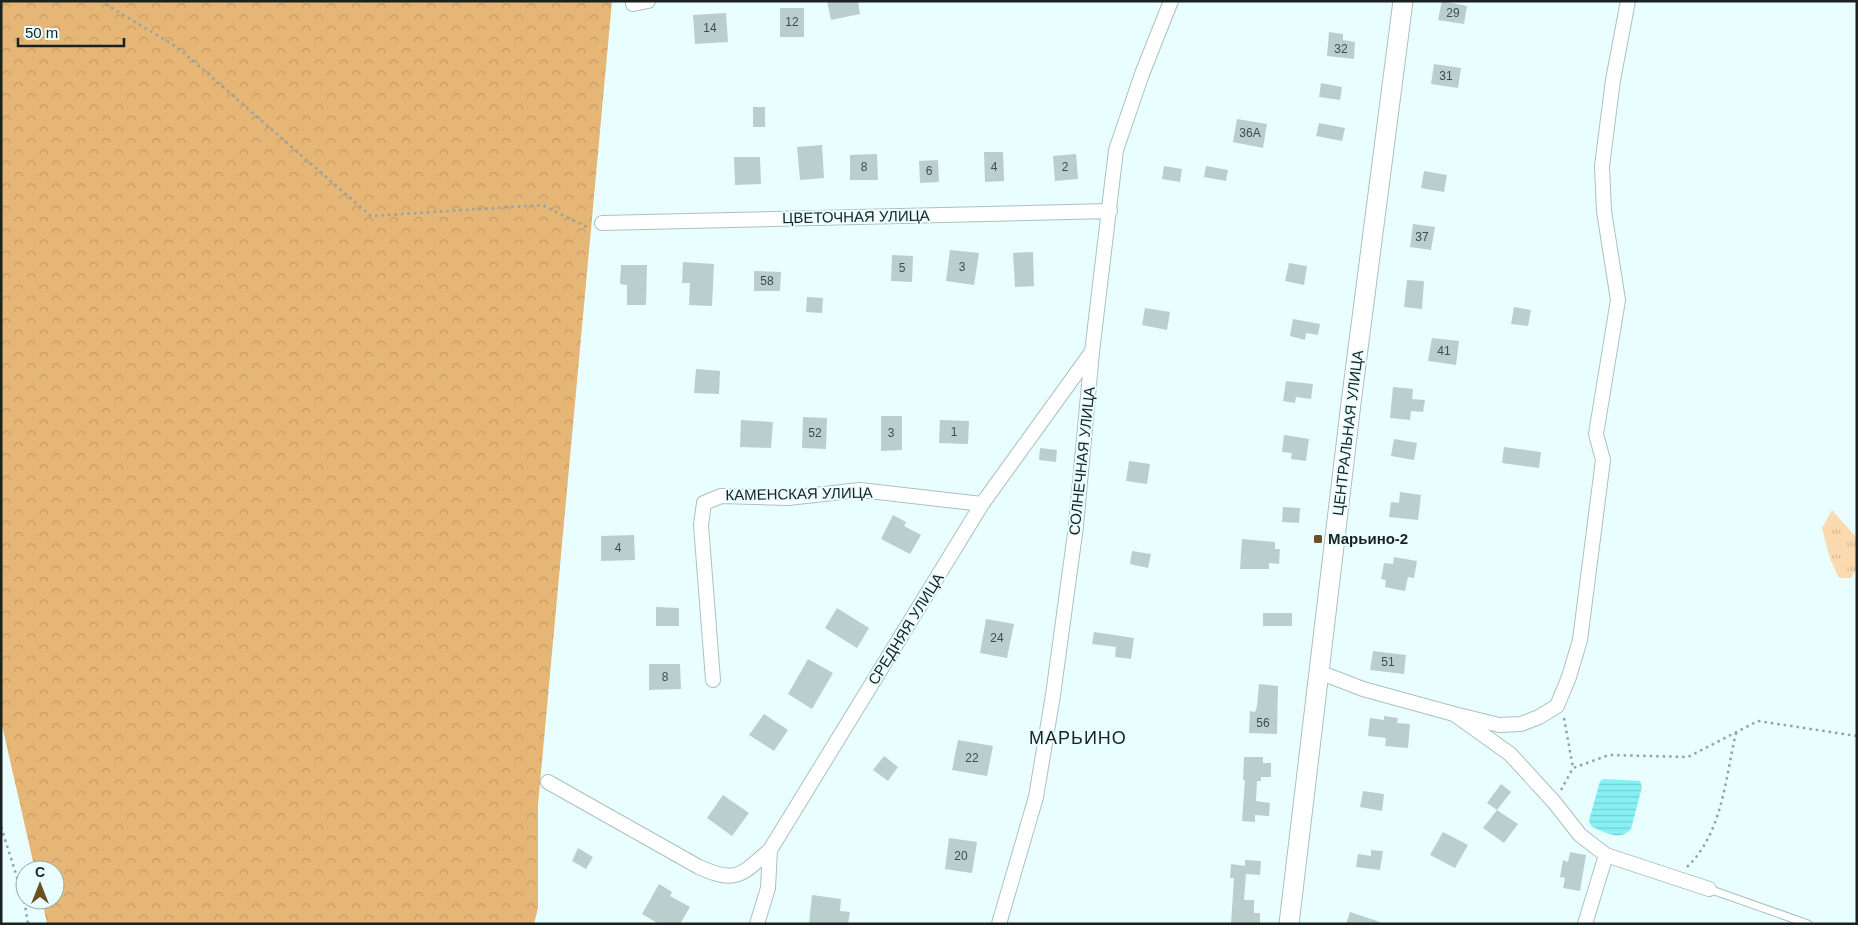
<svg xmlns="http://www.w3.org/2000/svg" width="1858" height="925" font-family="Arial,sans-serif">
<defs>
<pattern id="grass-tufts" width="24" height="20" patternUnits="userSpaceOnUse" patternTransform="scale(1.25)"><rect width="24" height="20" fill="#fcdaaf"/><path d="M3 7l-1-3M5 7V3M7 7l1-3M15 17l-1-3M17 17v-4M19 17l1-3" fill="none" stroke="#d7bb96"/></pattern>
<pattern id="forest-crowns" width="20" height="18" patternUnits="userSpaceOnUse" patternTransform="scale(1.25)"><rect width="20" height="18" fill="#e6b676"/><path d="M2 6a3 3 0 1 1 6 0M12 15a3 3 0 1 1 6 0" fill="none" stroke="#c59c66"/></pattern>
<pattern id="water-rules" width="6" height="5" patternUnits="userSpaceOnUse" patternTransform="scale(1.25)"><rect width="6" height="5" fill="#86f0f4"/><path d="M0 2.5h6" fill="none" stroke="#73ced1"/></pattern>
</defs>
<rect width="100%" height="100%" fill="#e9feff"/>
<!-- grass -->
<path fill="url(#grass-tufts)" d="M1832,510L1857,538V568L1851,578H1839L1830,559L1822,528Z"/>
<!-- forest -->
<path fill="url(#forest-crowns)" d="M1,1H612L538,805V908L534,924H47L42,900H55V870H35L1,721Z"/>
<!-- water -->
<path fill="url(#water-rules)" d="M1604,779L1640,781L1642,787L1631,829C1620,842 1605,832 1592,827L1589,821L1600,781Z"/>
<!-- building -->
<path fill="#bacece" d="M827,1H858L860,14L831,20Z
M1442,1L1467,6L1464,24L1438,20Z
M780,8H804V37H780Z
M726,13L728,42L695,44L693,15Z
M1329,32L1343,34V40L1355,42L1354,59L1327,56Z
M1434,64L1461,68L1458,88L1431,84Z
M1321,83L1342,87L1340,100L1319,97Z
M753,107H765V127H753Z
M1237,119L1267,124L1263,148L1233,142Z
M1319,123L1345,128L1342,141L1316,136Z
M822,145L824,178L800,180L797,147Z
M984,152H1003L1004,181L985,182Z
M877,154L878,180H850V155Z
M1076,154L1078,179L1055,181L1053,156Z
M734,157H760L761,184L735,185Z
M938,160L939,182L920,183L919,161Z
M1164,166L1182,169L1180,182L1162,179Z
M1206,166L1228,170L1226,181L1204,177Z
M1424,171L1447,175L1444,192L1421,188Z
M1413,224L1435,227L1431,250L1410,247Z
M950,250L979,253L974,285L946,281Z
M1033,252L1034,286L1015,287L1013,253Z
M892,255L913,256L912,282L891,281Z
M683,262L714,264L712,306L689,305L690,283H682Z
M1289,263L1307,266L1304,285L1285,281Z
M621,265H647L646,305H627V285L620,284Z
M754,271L781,272L780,291H754Z
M1407,280L1424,281L1422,309L1404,307Z
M807,297L823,298L822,313L806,312Z
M1514,307L1531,310L1528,326L1511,324Z
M1145,308L1170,312L1167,330L1142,325Z
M1293,319L1320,324L1318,335L1306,333L1305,340L1290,336Z
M1432,338L1459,341L1456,365L1428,361Z
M696,369L720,371L719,394L694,393Z
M1286,381L1313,384L1311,399L1296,397L1295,403L1283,401Z
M1393,387L1413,389L1412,399L1425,400L1423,412L1411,411L1410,420L1390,418Z
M881,416H902V450L881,451Z
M803,417L827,418L826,449L802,448Z
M741,420L773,422L771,448L740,447Z
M940,420L969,421L968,444L939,443Z
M1284,435L1309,439L1306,461L1291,459L1292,453L1282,452Z
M1394,439L1417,443L1414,460L1391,456Z
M1504,447L1541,452L1539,468L1502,463Z
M1040,448L1057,450L1056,462L1039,460Z
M1129,461L1150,464L1147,484L1126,481Z
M1400,492L1421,495L1418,520L1389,517L1391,502L1399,503Z
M1283,507L1300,508L1299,523L1282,522Z
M893,515L906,522L904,526L921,535L910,554L881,539Z
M634,535L635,560L601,561V536Z
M1242,539L1275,542V549H1280L1279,564L1269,563V569H1240Z
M1132,551L1151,554L1148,568L1130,564Z
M1394,557L1417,561L1414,578L1408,577L1405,591L1385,587L1386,580L1381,579L1384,563L1393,564Z
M656,607L679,608V626H656Z
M837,608L869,628L857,648L825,628Z
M1263,613H1292V626H1263Z
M986,619L1014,624L1007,658L980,653Z
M1094,632L1134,638L1131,659L1115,657L1116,647L1092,644Z
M1373,651L1406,655L1404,674L1370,670Z
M808,659L833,673L812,709L788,694Z
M649,664H680L681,689L649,690Z
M1259,684L1278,686L1277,734L1249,733L1250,711L1255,712L1257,706Z
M764,714L788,730L774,751L749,735Z
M1384,716L1398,718L1397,723L1410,724L1408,748L1385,746L1386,738L1368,736L1370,718L1384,720Z
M958,740L993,746L987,776L952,770Z
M884,756L898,767L888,781L873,770Z
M1244,757H1263V763H1271V777H1261V781H1257L1256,801L1270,803L1269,816L1255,815V822L1242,821L1245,780H1243Z
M1501,784L1511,792L1497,810L1487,803Z
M1363,791L1384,794L1382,811L1360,807Z
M723,795L749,813L732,836L707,818Z
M1497,810L1518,824L1504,843L1483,828Z
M1443,832L1468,845L1455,868L1430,855Z
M949,838L977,842L972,873L945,869Z
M578,848L593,857L586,869L572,861Z
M1371,850L1383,851L1380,870L1356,867L1358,854L1371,856Z
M1570,852L1586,855L1580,891L1563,888L1565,878L1560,877L1563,860L1568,862Z
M1245,860L1261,861L1260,875L1246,874L1244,900H1254V913H1260V924H1231L1234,878H1230L1231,864L1245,866Z
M659,884L672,892L670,896L690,907L680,924H659L642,914Z
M812,895L841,899L840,911L850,912L848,924H809Z
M1350,912L1380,922V924H1346Z"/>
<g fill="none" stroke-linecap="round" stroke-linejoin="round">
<defs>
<path id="lane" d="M1709,889L1808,924"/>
<path id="street" d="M633,4L648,1
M602,223L1110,211
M1319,672L1363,689L1454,714L1510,754L1554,802L1580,835L1606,855L1709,889
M713,680L701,525L704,503L721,496L788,498L860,490L982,504
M1454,714L1499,725L1521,724L1539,717L1557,706L1569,677L1580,640L1603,460L1596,434L1618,300L1604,211L1602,166L1613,80L1628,1
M548,782L699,867C737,884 741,875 770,850
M757,924L768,888L770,850L982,504L1091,353
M999,924L1036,797L1053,695L1076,526L1092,352L1116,150L1142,74L1171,1
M1585,924L1606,855"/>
<path id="secondary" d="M1289,924L1351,403L1403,1"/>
</defs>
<!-- lane casing -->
<use href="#lane" stroke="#acc0c1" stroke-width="9"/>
<!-- street casing -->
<use href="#street" stroke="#acc0c1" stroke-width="16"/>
<!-- secondary casing -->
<use href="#secondary" stroke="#acc0c1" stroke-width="21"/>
<!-- path -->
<path stroke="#93a3a3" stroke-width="2.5" stroke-dasharray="2.5 4" stroke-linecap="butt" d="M100,1L177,47L371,216L542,205L589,228
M1564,718L1573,768
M1561,790L1573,768L1609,755L1688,757L1758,721L1857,736
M1,827L24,899L28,924
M1687,867C1723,832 1725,779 1736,733"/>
<!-- lane -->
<use href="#lane" stroke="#fff" stroke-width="7"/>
<!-- street -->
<use href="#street" stroke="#fff" stroke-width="14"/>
<!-- secondary -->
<use href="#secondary" stroke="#fff" stroke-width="19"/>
</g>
<!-- markers -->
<rect fill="#6e5025" stroke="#e9feff" stroke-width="2" x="1313" y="534" width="10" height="10" rx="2.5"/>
<g text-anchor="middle" stroke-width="4" stroke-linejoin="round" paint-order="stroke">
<!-- number labels -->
<g font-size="12" fill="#414c4c">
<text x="1453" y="17">29</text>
<text x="792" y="26">12</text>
<text x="710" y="32">14</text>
<text x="1341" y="53">32</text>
<text x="1446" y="80">31</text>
<text x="1250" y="137">36А</text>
<text x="864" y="171">8</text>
<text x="994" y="171">4</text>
<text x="1065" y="171">2</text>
<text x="929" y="175">6</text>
<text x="1422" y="241">37</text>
<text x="962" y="271">3</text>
<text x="902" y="272">5</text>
<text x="767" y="285">58</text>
<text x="1444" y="355">41</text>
<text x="954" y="436">1</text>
<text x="815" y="437">52</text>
<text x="891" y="437">3</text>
<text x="618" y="552">4</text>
<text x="997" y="642">24</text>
<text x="1388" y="666">51</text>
<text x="665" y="681">8</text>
<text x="1263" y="727">56</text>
<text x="972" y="762">22</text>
<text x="961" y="860">20</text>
</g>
<!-- street labels -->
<g font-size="15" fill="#192121" stroke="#e9feff">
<text transform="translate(856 217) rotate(-1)" y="5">ЦВЕТОЧНАЯ УЛИЦА</text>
<text transform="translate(1348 433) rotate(-83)" y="5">ЦЕНТРАЛЬНАЯ УЛИЦА</text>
<text transform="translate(1082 461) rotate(-84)" y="5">СОЛНЕЧНАЯ УЛИЦА</text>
<text transform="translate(799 494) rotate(-1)" y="5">КАМЕНСКАЯ УЛИЦА</text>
<text transform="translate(906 629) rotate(-58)" y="5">СРЕДНЯЯ УЛИЦА</text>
</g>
<!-- poi labels -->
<g font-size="15" font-weight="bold" fill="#192121" stroke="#e9feff" text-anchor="start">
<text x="1328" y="544">Марьино-2</text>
</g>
<!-- quarter labels -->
<g font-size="18" letter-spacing="1" fill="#192121" stroke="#e9feff">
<text x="1078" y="744">МАРЬИНО</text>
</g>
</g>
<!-- border -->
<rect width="1858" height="925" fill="none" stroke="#192121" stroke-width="5"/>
<!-- north arrow -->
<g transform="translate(40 885)"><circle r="24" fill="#e9feff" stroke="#96a6a6"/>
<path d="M0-4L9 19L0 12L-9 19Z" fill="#6e5025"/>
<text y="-8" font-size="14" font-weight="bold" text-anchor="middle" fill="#192121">С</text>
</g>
<!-- scale -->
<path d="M18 38v8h106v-8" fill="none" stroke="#192121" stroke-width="2.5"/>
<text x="25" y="38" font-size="15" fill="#192121" stroke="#e9feff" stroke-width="4" paint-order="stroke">50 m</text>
</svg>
